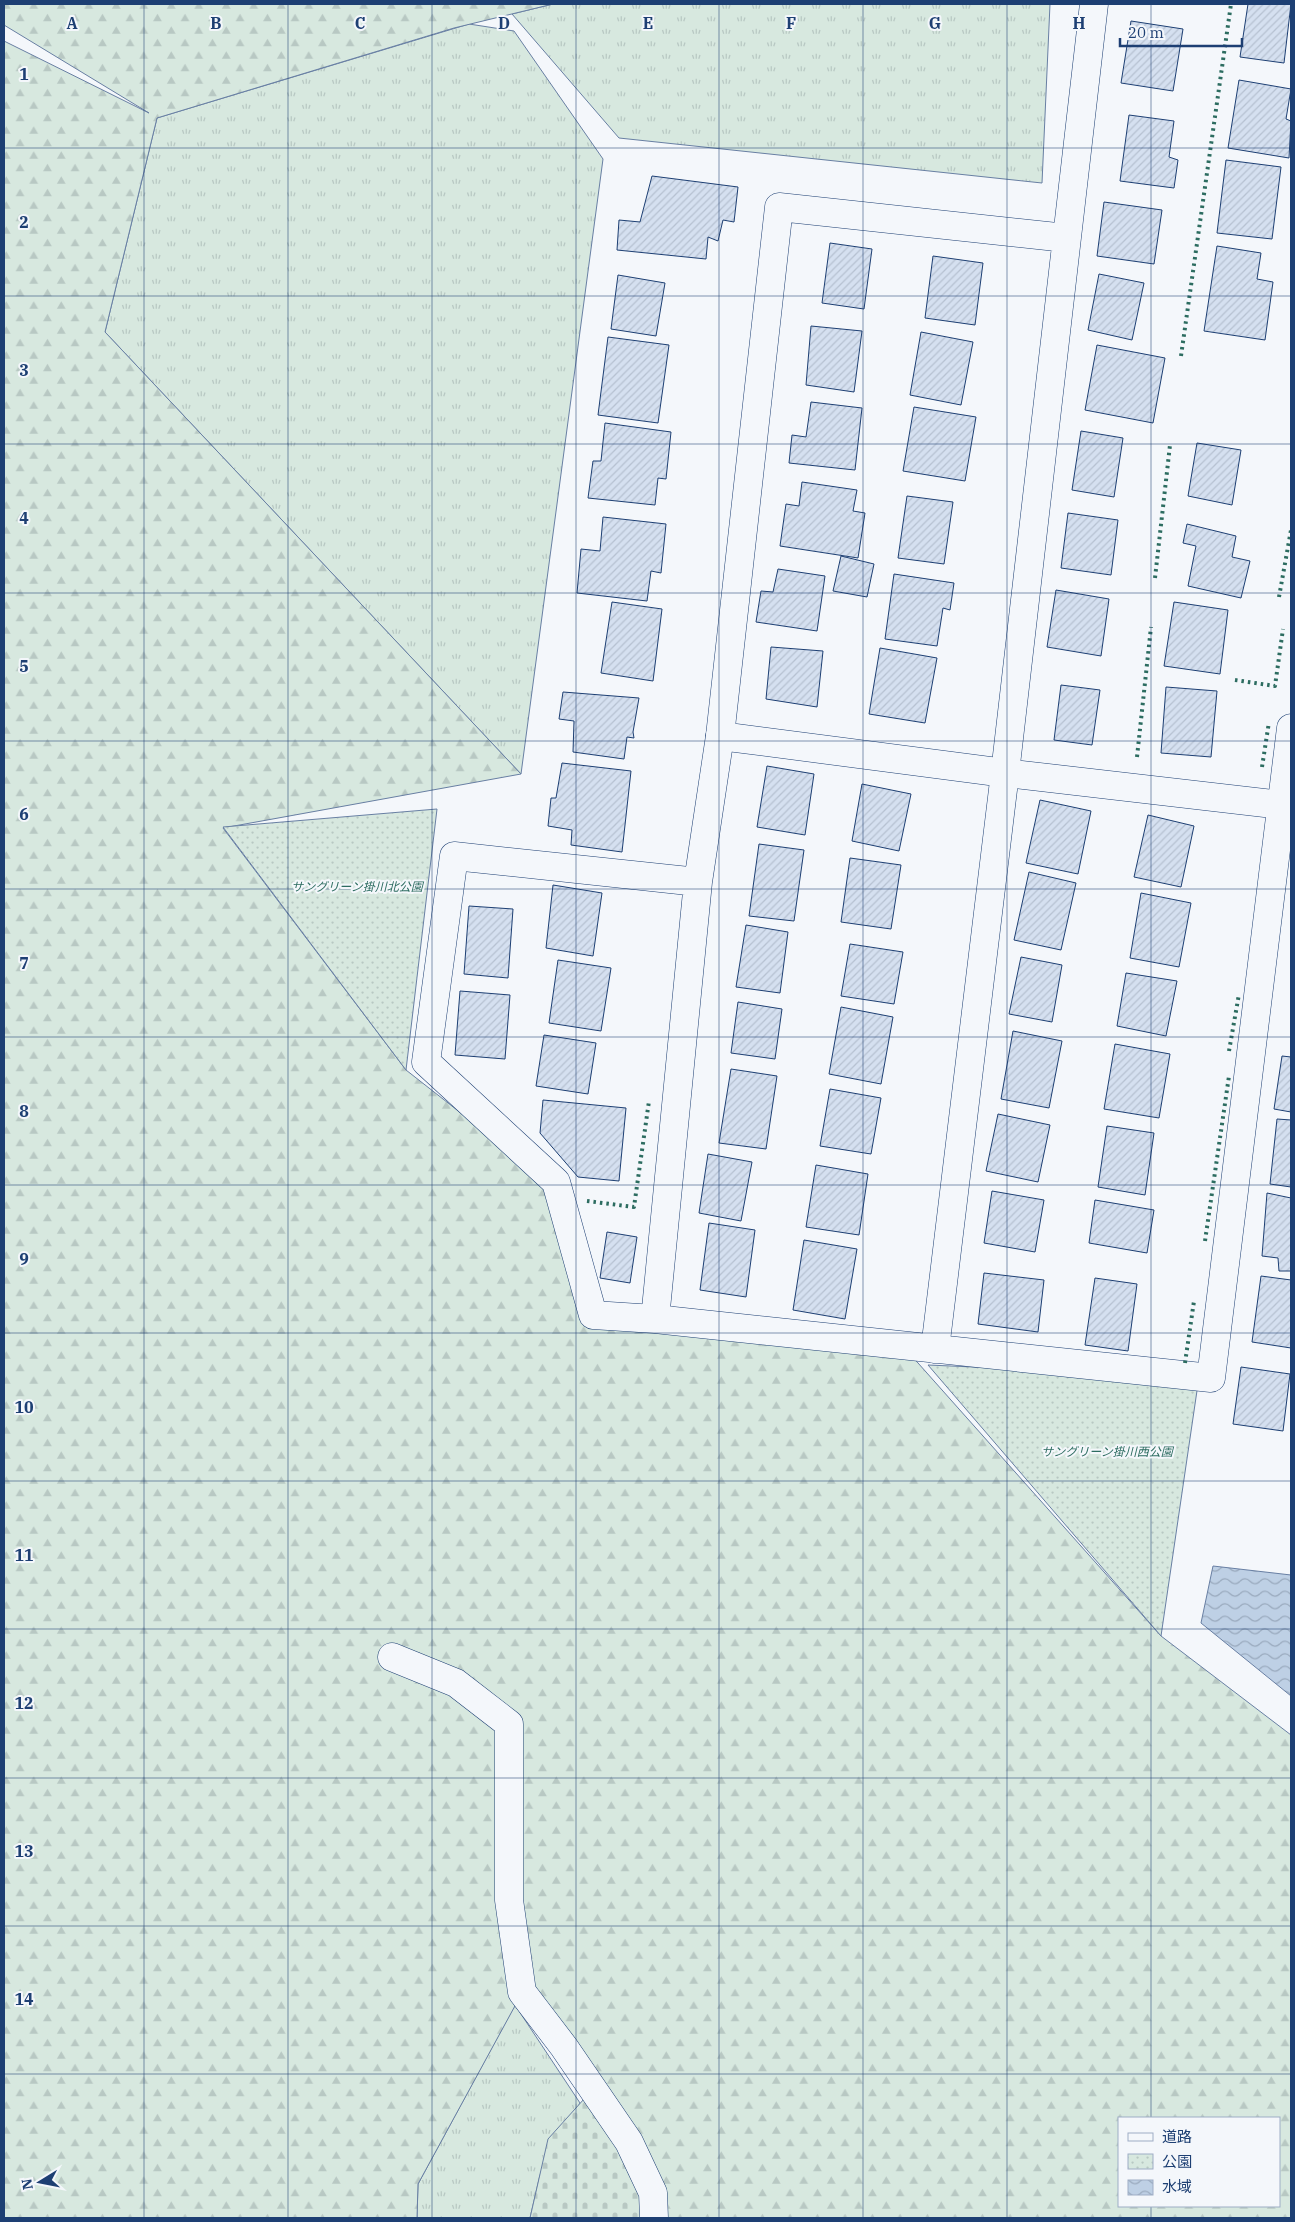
<svg xmlns="http://www.w3.org/2000/svg" width="1295" height="2222" font-family="'IBM Plex Serif','Noto Sans JP',serif">
<defs>
<pattern id="grass-tufts" width="24" height="20" patternUnits="userSpaceOnUse" patternTransform="scale(1.25)"><rect width="24" height="20" fill="#d7e8df"/><path d="M3 7l-1-3M5 7V3M7 7l1-3M15 17l-1-3M17 17v-4M19 17l1-3" fill="none" stroke="#b8c8c3"/></pattern>
<pattern id="forest-firs" width="22" height="20" patternUnits="userSpaceOnUse" patternTransform="scale(1.25)"><rect width="22" height="20" fill="#d7e8df"/><path d="M5 1l3.5 6h-7zM16 11l3.5 6h-7z" fill="#b8c8c3"/></pattern>
<pattern id="cemetery-stones" width="16" height="16" patternUnits="userSpaceOnUse" patternTransform="scale(1.25)"><rect width="16" height="16" fill="#d7e8df"/><path d="M2 7V4a2 2 0 0 1 4 0v3zM10 15v-3a2 2 0 0 1 4 0v3z" fill="#b8c8c3"/></pattern>
<pattern id="park-dots" width="8" height="8" patternUnits="userSpaceOnUse" patternTransform="scale(1.25)"><rect width="8" height="8" fill="#d7e8df"/><path d="M2 2h.1M6 6h.1" fill="none" stroke="#b8c8c3" stroke-width="1.8" stroke-linecap="round"/></pattern>
<pattern id="water-waves" width="16" height="10" patternUnits="userSpaceOnUse" patternTransform="scale(1.25)"><rect width="16" height="10" fill="#bed0e5"/><path d="M0 5q4-4 8 0t8 0" fill="none" stroke="#9aaabe"/></pattern>
<pattern id="building-hatch" width="6" height="6" patternUnits="userSpaceOnUse" patternTransform="scale(1.25)"><rect width="6" height="6" fill="#d5e0f0"/><path d="M-1 1l2-2M0 6l6-6M5 7l2-2" fill="none" stroke="#b6c1d1"/></pattern>
</defs>
<rect width="100%" height="100%" fill="#f4f7fb"/>
<!-- grass -->
<path fill="url(#grass-tufts)" stroke="#687fa3" d="M553,4H1050L1042,183L619,138L512,14Z
M469,24L514,31L603,159L521,774L105,332L157,118Z
M515,2005L580,2103L540,2175L530,2218H417L418,2184Z"/>
<!-- forest -->
<path fill="url(#forest-firs)" stroke="#687fa3" fill-rule="evenodd" d="M4,4H553L454,28L157,118L105,332L521,774L223,828L406,1070L559,1190L583,1318L902,1345L1161,1636L1291,1735V2218H659L522,1993L418,2184L417,2218H4V41L149,113L4,25ZM1119,2118H1279V2206H1119Z"/>
<!-- cemetery -->
<path fill="url(#cemetery-stones)" stroke="#687fa3" d="M593,2089L662,2218H530L548,2139Z"/>
<!-- park -->
<path fill="url(#park-dots)" stroke="#687fa3" d="M437,809L406,1070L223,827Z
M928,1365L1199,1377L1161,1636Z"/>
<!-- water -->
<path fill="url(#water-waves)" stroke="#687fa3" d="M1213,1566L1291,1575V1696L1201,1623Z"/>
<!-- building -->
<path fill="url(#building-hatch)" stroke="#1d3f73" d="M1248,4H1291L1284,63L1240,57Z
M1131,21L1183,29L1173,91L1121,83Z
M1239,80L1291,89L1286,119L1291,121L1289,158L1228,148Z
M1129,115L1174,121L1169,157L1178,160L1174,188L1120,181Z
M1226,160L1281,167L1272,239L1217,233Z
M652,176L738,187L734,222L723,220L718,241L708,237L706,259L617,250L619,220L640,222Z
M1104,202L1162,210L1154,264L1097,256Z
M830,243L872,249L864,309L822,303Z
M1217,246L1261,253L1257,279L1273,282L1265,340L1204,331Z
M933,256L983,263L975,325L925,318Z
M1099,274L1144,283L1132,340L1088,330Z
M618,275L665,283L656,336L611,329Z
M811,326L862,331L854,392L806,385Z
M921,332L973,342L961,405L910,395Z
M608,337L669,345L658,423L598,415Z
M1097,345L1165,358L1153,423L1085,410Z
M811,402L862,408L855,470L789,463L792,435L806,437Z
M914,407L976,417L965,481L903,471Z
M605,423L671,432L666,479L658,478L655,505L588,498L593,461H601Z
M1081,431L1123,438L1114,497L1072,490Z
M1197,443L1241,450L1232,505L1188,496Z
M802,482L857,490L853,511L865,513L858,558L780,546L786,504L799,506Z
M907,496L953,502L944,564L898,558Z
M1068,513L1118,520L1111,575L1061,568Z
M603,517L666,524L661,573L651,571L647,601L577,593L581,549L600,551Z
M1187,524L1236,536L1232,557L1250,561L1241,598L1188,586L1196,546L1183,543Z
M841,556L874,564L867,597L833,591Z
M778,569L825,576L817,631L756,622L761,591L773,592Z
M894,574L954,583L950,610L943,608L937,646L885,639Z
M1056,590L1109,599L1101,656L1047,647Z
M612,602L662,609L653,681L601,673Z
M1174,602L1228,610L1220,674L1164,666Z
M771,647L823,651L817,707L766,699Z
M880,648L937,658L925,723L869,714Z
M1061,685L1100,690L1092,745L1054,740Z
M1166,687L1217,691L1211,757L1161,753Z
M563,692L639,698L633,732L634,738L627,737L624,759L573,752L574,721L559,719Z
M562,763L631,771L622,852L571,845L572,830L548,826L551,798H556Z
M767,766L814,774L805,835L757,827Z
M862,784L911,794L899,851L852,841Z
M1040,800L1091,811L1078,874L1026,863Z
M1148,815L1194,826L1181,887L1134,877Z
M759,844L804,850L794,921L749,916Z
M850,858L901,865L891,929L841,922Z
M1029,872L1076,883L1061,950L1014,940Z
M553,885L602,893L593,956L546,948Z
M1141,893L1191,903L1179,967L1130,958Z
M469,906L513,909L508,978L464,974Z
M746,925L788,932L780,993L736,987Z
M850,944L903,952L894,1004L841,996Z
M1021,957L1062,965L1052,1022L1009,1014Z
M558,960L611,968L601,1031L549,1023Z
M1126,973L1177,981L1166,1036L1117,1026Z
M460,991L510,995L505,1059L455,1055Z
M738,1002L782,1009L775,1059L731,1053Z
M841,1007L893,1017L881,1084L829,1074Z
M1013,1031L1062,1041L1049,1108L1001,1099Z
M544,1035L596,1043L588,1094L536,1086Z
M1115,1044L1170,1054L1159,1118L1104,1109Z
M1282,1056L1291,1057V1112L1274,1109Z
M731,1069L777,1076L766,1149L719,1143Z
M830,1089L881,1098L871,1154L820,1146Z
M543,1100L626,1108L619,1181L578,1177L540,1133Z
M998,1114L1050,1125L1038,1182L986,1171Z
M1277,1119L1291,1120V1187L1270,1184Z
M1107,1126L1154,1133L1145,1195L1098,1187Z
M708,1154L752,1162L741,1221L699,1213Z
M816,1165L868,1174L859,1235L806,1227Z
M992,1191L1044,1200L1035,1252L984,1243Z
M1267,1193L1291,1198V1271H1279L1278,1258L1262,1256Z
M1095,1200L1154,1210L1147,1253L1089,1243Z
M709,1223L755,1230L746,1297L700,1290Z
M607,1232L637,1237L630,1283L600,1278Z
M804,1240L857,1249L845,1319L793,1310Z
M984,1273L1044,1280L1038,1332L978,1324Z
M1261,1276L1291,1280V1348L1252,1342Z
M1095,1278L1137,1284L1128,1351L1085,1345Z
M1241,1367L1290,1374L1283,1431L1233,1424Z"/>
<g fill="none" stroke-linecap="round" stroke-linejoin="round">
<defs>
<path id="minor" d="M1066,238L779,207L720,736L698,882L655,1319L1211,1378L1291,728
M655,1319L593,1315L556,1182L426,1062L454,856L698,882
M935,1349L1005,773L1094,4
M392,1657L456,1683L509,1724V1900L522,1992L564,2047L629,2142L653,2193L654,2218"/>
<path id="tertiary" d="M720,736L1005,773L1291,806"/>
</defs>
<!-- minor casing -->
<use href="#minor" stroke="#1d3f73" stroke-width="29"/>
<!-- tertiary casing -->
<use href="#tertiary" stroke="#1d3f73" stroke-width="29"/>
<!-- minor -->
<use href="#minor" stroke="#f4f7fb" stroke-width="28"/>
<!-- tertiary -->
<use href="#tertiary" stroke="#f4f7fb" stroke-width="28"/>
<!-- hedge -->
<path stroke="#2c6c60" stroke-width="4" stroke-dasharray="2.5 4" stroke-linecap="butt" d="M1181,356L1231,4
M1155,578L1170,445
M1279,597L1291,530
M1235,680L1275,686L1283,629
M1137,757L1151,627
M1262,767L1269,722
M1229,1051L1239,994
M587,1201L634,1207L649,1101
M1205,1241L1229,1076
M1185,1363L1194,1301"/>
</g>
<!-- grid -->
<path fill="none" stroke="#1d3f73" stroke-width="1" stroke-opacity="0.55" d="M144,4V2218M288,4V2218M432,4V2218M576,4V2218M719,4V2218M863,4V2218M1007,4V2218M1151,4V2118M4,148H1291M4,296H1291M4,444H1291M4,593H1291M4,741H1291M4,889H1291M4,1037H1291M4,1185H1291M4,1333H1291M4,1481H1291M4,1629H1291M4,1778H1291M4,1926H1291M4,2074H1291M1151,2206V2218"/>
<g text-anchor="middle" stroke-width="4" stroke-linejoin="round" paint-order="stroke">
<!-- park labels -->
<g font-size="12" font-style="italic" fill="#2c6c60" stroke="#f4f7fb">
<text x="357" y="891">サングリーン掛川北公園</text>
<text x="1107" y="1456">サングリーン掛川西公園</text>
</g>
</g>
<g font-size="16" text-anchor="middle" font-weight="bold" fill="#1d3f73" stroke="#f4f7fb" stroke-width="4" stroke-linejoin="round" paint-order="stroke">
<text x="72" y="29">A</text>
<text x="216" y="29">B</text>
<text x="360" y="29">C</text>
<text x="504" y="29">D</text>
<text x="648" y="29">E</text>
<text x="791" y="29">F</text>
<text x="935" y="29">G</text>
<text x="1079" y="29">H</text>
<text x="24" y="80">1</text>
<text x="24" y="228">2</text>
<text x="24" y="376">3</text>
<text x="24" y="524">4</text>
<text x="24" y="672">5</text>
<text x="24" y="820">6</text>
<text x="24" y="969">7</text>
<text x="24" y="1117">8</text>
<text x="24" y="1265">9</text>
<text x="24" y="1413">10</text>
<text x="24" y="1561">11</text>
<text x="24" y="1709">12</text>
<text x="24" y="1857">13</text>
<text x="24" y="2005">14</text>
</g>
<!-- border -->
<rect width="1295" height="2222" fill="none" stroke="#1d3f73" stroke-width="10"/>
<!-- legend -->
<rect x="1118" y="2117" width="162" height="90" fill="#f4f7fb" stroke="#9eadc5"/>
<rect x="1128" y="2133" width="25" height="8" fill="#f4f7fb" stroke="#9eadc5"/>
<text x="1162" y="2142" font-size="15" fill="#1d3f73">道路</text>
<rect x="1128" y="2154" width="25" height="15" fill="url(#park-dots)" stroke="#9eadc5"/>
<text x="1162" y="2167" font-size="15" fill="#1d3f73">公園</text>
<rect x="1128" y="2180" width="25" height="15" fill="url(#water-waves)" stroke="#9eadc5"/>
<text x="1162" y="2192" font-size="15" fill="#1d3f73">水域</text>
<!-- north arrow -->
<g transform="translate(40 2182) rotate(260)" stroke="#f4f7fb" stroke-width="4" paint-order="stroke">
<path d="M0-4L9 19L0 12L-9 19Z" fill="#1d3f73"/>
<text y="-8" font-size="14" font-weight="bold" text-anchor="middle" fill="#1d3f73">N</text>
</g>
<!-- scale -->
<path d="M1120 38v8h122v-8" fill="none" stroke="#1d3f73" stroke-width="2.5"/>
<text x="1128" y="38" font-size="15" fill="#1d3f73" stroke="#f4f7fb" stroke-width="4" paint-order="stroke">20 m</text>
</svg>
